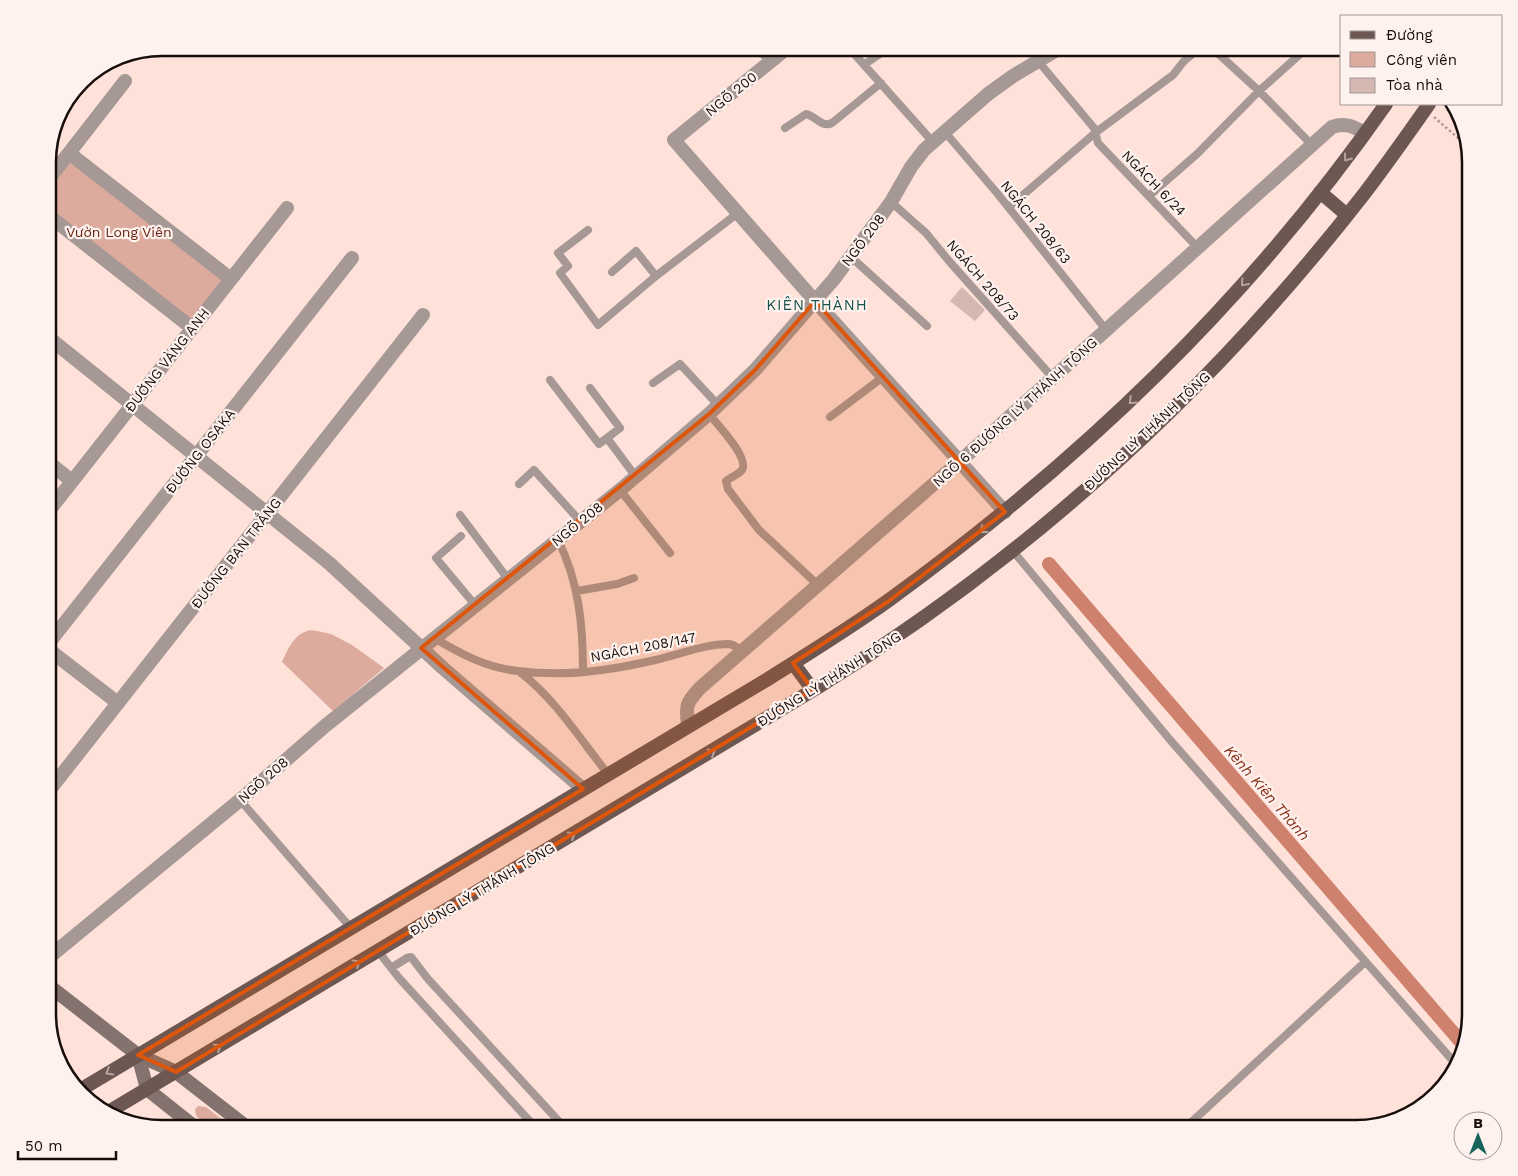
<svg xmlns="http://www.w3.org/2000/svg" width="1518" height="1176" font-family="'Work Sans',sans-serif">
<rect width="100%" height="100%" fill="#fee1d9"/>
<!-- green -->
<path fill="#dcab9e" d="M69,153L231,279L192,328L48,216V180Z
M312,630L331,634L352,645L384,668L333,711L282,662C289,647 295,632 312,630Z
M198,1106L206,1107L233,1128H211L196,1116L195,1109Z"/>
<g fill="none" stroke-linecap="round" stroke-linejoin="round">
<!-- canal -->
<path stroke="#ce826e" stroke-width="14" d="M1049,564L1461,1042"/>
</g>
<!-- building -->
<path fill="#d4b8b1" d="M962,287L985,310L975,321L950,301Z"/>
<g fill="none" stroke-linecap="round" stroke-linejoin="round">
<!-- path -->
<path stroke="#ae9892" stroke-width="2.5" stroke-dasharray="2.5 2.5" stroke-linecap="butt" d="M1434,117L1466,145"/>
<!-- service -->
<path stroke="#a59895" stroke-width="8" d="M849,48L932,141
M1212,48L1259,91L1312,145
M1038,61L1094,128L1098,143L1198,248
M865,64L889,48
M785,128L806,114C816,116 821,128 832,123L881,83
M944,131L997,193L1107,331
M1149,196L1197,154L1259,91L1307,48
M891,202L926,233L949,261L1053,378
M1009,207L1095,133L1173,75L1184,61L1200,48
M588,230L558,253L568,266L560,273L598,325L656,276L738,213
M851,257L927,326
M612,272L636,251L656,276
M550,380L599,444L607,438L636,477
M653,383L680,364L718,405
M590,388L620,428L607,438
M709,414C716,423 750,458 742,470C739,474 731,477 726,481L728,489L759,530L818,585
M830,417L883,377
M519,484L534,470L580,521
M620,490L670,553
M460,515L508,579
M461,536L436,558L475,605
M558,540C579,582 583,625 583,671
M1013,551L1171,741L1454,1062
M577,591L617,584L634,578
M434,638C461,654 487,668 518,671C561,677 613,670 655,660C678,655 704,644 729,644C735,645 738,648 742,652
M520,672C556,700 580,739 608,774
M240,800L351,928
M378,951L399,978L536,1128
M391,968L407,958L411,957L428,979L565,1128
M1185,1128L1365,962"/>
<!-- minor -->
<path stroke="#a59895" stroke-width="14" d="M759,48L774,59
M787,48L674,140L815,301L1005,512
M69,153L231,279
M48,180L125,81
M48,215L192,328
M48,337L329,563L443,668L583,789
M48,462L72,481
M48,512L287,208
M48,644L352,258
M48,649L118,703
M688,726C686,706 685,704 700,688L967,455L1332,127C1345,122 1354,127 1365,133
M48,958L240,800L325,726L620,490L709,414L755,370L834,279L891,202L911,167L924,150L988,94L1013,76L1060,48"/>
<!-- tertiary -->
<path stroke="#a59895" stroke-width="14" d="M48,792L423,315"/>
<!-- secondary -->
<path stroke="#84726e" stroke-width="14" d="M48,985L138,1055L176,1072L248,1128
M138,1055L147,1089L196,1128"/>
<!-- primary -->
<path stroke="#6c5752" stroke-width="14" d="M1320,192L1347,215
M793,663L813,690
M80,1090L768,679C809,653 850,628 889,600C1082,460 1249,300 1386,104
M110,1111L820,686C1030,556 1213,388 1364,194C1387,164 1408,134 1429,104"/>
</g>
<!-- one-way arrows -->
<defs><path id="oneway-chevron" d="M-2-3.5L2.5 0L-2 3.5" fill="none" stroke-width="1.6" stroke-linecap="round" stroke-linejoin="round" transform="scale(1.25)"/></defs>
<g stroke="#b5a4a0">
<use href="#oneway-chevron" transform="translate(1347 158) rotate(126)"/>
<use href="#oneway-chevron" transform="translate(1244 283) rotate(131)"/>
<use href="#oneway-chevron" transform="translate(1132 401) rotate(136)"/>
<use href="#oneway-chevron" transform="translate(983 530) rotate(142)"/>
<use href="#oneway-chevron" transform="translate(712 752) rotate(-31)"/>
<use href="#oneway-chevron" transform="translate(572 835) rotate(-31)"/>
<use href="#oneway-chevron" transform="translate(357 963) rotate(-31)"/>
<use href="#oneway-chevron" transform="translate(218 1047) rotate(-31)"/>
<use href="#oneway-chevron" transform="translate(109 1072) rotate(149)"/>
</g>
<!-- marked area -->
<path fill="#de550c" fill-opacity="0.2" stroke="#de550c" stroke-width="4" stroke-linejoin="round" d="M815,301L1005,512L889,601L793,663L813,690L176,1072L138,1055L583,789L421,648L709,414L755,370Z"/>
<g text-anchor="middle" stroke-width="4.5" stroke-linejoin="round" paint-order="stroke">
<!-- street labels -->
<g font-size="14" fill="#170e0b" stroke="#fef2ef">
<text transform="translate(731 94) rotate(-39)" y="5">NGÕ 200</text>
<text transform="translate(1154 183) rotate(46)" y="5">NGÁCH 6/24</text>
<text transform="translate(1036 222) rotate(51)" y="5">NGÁCH 208/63</text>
<text transform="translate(863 240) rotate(-53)" y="5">NGÕ 208</text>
<text transform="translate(983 280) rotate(49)" y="5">NGÁCH 208/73</text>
<text transform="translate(167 360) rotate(-52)" y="5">ĐƯỜNG VÀNG ANH</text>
<text transform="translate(1015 412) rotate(-42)" y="5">NGÕ 6 ĐƯỜNG LÝ THÁNH TÔNG</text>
<text transform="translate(1147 431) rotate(-43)" y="5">ĐƯỜNG LÝ THÁNH TÔNG</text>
<text transform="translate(200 451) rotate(-52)" y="5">ĐƯỜNG OSAKA</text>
<text transform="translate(577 524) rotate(-39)" y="5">NGÕ 208</text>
<text transform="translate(236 553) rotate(-52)" y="5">ĐƯỜNG BAN TRẮNG</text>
<text transform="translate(643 647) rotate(-11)" y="5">NGÁCH 208/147</text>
<text transform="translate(829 679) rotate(-32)" y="5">ĐƯỜNG LÝ THÁNH TÔNG</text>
<text transform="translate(263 780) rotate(-41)" y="5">NGÕ 208</text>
<text transform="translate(482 889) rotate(-31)" y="5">ĐƯỜNG LÝ THÁNH TÔNG</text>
</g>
<!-- park labels -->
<g font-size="14" fill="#682311" stroke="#fef2ef">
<text x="119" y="237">Vườn Long Viên</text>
</g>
<!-- neighbourhood labels -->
<g font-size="15" letter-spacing="1" fill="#16514b" stroke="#fef2ef">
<text x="817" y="310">KIÊN THÀNH</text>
</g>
<!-- water labels -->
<g font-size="15" font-style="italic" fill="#8a2f16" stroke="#fef2ef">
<text transform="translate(1267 793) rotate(49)" y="5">Kênh Kiên Thành</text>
</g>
</g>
<!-- crop -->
<path d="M0 0H1518V1176H0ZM162 56H1356A106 106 0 0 1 1462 162V1014A106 106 0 0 1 1356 1120H162A106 106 0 0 1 56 1014V162A106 106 0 0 1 162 56Z" fill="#fef2ef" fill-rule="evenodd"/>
<path fill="none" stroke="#170e0b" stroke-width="2.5" d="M162 56H1356A106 106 0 0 1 1462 162V1014A106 106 0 0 1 1356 1120H162A106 106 0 0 1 56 1014V162A106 106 0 0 1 162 56Z"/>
<!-- legend -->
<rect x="1340" y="15" width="162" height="90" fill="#fef2ef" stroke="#a29794"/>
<rect x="1350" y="31" width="25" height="8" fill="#6c5752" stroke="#a29794"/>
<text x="1386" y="40" font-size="15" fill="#170e0b">Đường</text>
<rect x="1350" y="52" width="25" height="15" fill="#dcab9e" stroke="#a29794"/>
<text x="1386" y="65" font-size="15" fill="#170e0b">Công viên</text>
<rect x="1350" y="78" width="25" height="15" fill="#d4b8b1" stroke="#a29794"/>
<text x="1386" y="90" font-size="15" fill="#170e0b">Tòa nhà</text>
<!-- north arrow -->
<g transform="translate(1478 1136)"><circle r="24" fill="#fef2ef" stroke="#a29794"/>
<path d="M0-4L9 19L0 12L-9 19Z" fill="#16635b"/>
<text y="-8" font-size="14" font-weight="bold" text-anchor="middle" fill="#170e0b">B</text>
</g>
<!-- scale -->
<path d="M18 1151v8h98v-8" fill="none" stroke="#170e0b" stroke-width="2.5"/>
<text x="25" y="1151" font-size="15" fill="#170e0b" stroke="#fef2ef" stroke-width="4" paint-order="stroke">50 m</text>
</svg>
